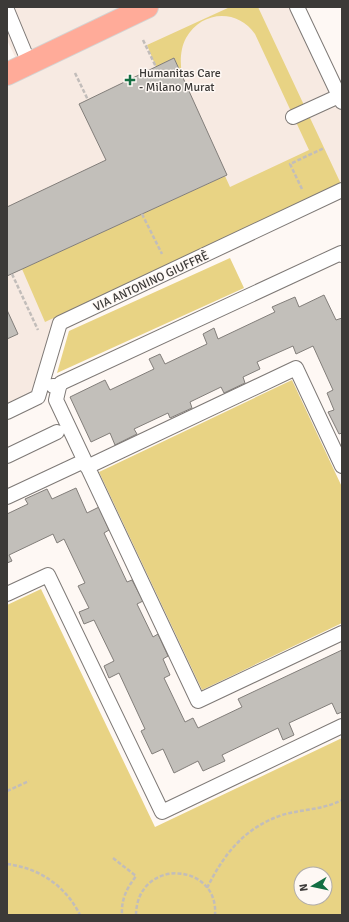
<svg xmlns="http://www.w3.org/2000/svg" width="349" height="922" font-family="Signika,sans-serif">
<rect width="100%" height="100%" fill="#fef8f4"/>
<!-- built -->
<path fill="#f7eae2" d="M7,7H134L18,63L7,40Z
M158,7H292L342,109V187L58,322L36,395L7,409V79Z"/>
<!-- green -->
<path fill="#e8d384" fill-rule="evenodd" d="M230,7H258L341,184L45,322L22,269L225,176L230,187L309,150L255,34C237,8 201,11 186,38C180,49 180,63 182,75L174,58L156,67L147,45Z
M230,258L244,288L57,373L69,331Z
M292,380L342,487V623L202,690L99,472Z
M41,589L155,827L342,738V915H7V605ZM301,874H325V898H301Z"/>
<!-- building -->
<path fill="#c2bfba" stroke="#827e7a" d="M174,58L227,175L7,276V207L106,160L79,104Z
M324,295L336,320L342,318V433L339,434L328,412L334,410L327,393L333,390L313,346L296,354L293,346L257,362L260,369L243,377L245,383L224,393L221,387L190,402L192,408L170,418L168,413L134,429L137,434L115,445L110,433L91,442L70,397L105,380L110,390L154,369L149,359L160,354L165,364L207,344L203,334L214,328L218,339L275,312L272,307L295,297L299,307Z
M7,310L18,334L7,339Z
M76,488L87,513L99,507L109,530L104,533L127,582L132,580L143,601L137,604L153,637L158,634L168,656L163,659L170,675L164,678L185,722L193,718L198,728L242,707L238,699L342,650V712L337,714L332,703L289,723L294,735L283,740L278,728L222,755L225,761L203,771L198,761L174,773L163,749L152,754L141,731L145,729L119,673L109,678L104,666L114,661L94,620L84,624L79,612L89,608L78,586L85,583L64,539L57,543L53,534L9,555L12,561L7,563V514L28,504L25,499L47,489L52,499Z"/>
<g fill="none" stroke-linecap="round" stroke-linejoin="round">
<defs>
<path id="service" d="M297,7L342,102
M7,10L29,63
M293,117L339,96
M53,386L59,387L61,383L341,253L342,255
M59,387L56,400L198,701L342,633
M7,412L38,397L60,323L342,190
M7,456L57,432
M87,467L296,368L342,466
M7,497L84,461
M7,594L48,575L162,812L342,726"/>
<path id="primary" d="M7,74L147,7"/>
</defs>
<!-- service casing -->
<use href="#service" stroke="#7e7976" stroke-width="16"/>
<!-- primary casing -->
<use href="#primary" stroke="#d4d4d3" stroke-width="24"/>
<!-- path -->
<path stroke="#c2bdba" stroke-width="2.5" stroke-dasharray="4 2" stroke-linecap="butt" d="M143,40L156,67
M75,73L88,100
M302,189L290,164L324,148
M142,214L162,254
M12,274L38,330
M7,791L29,781
M113,858L136,876C127,888 121,899 122,915
M7,864C39,868 66,886 80,915
M207,888C224,854 244,828 282,815C303,809 322,810 342,800
M136,915C137,857 219,862 215,915"/>
<!-- service -->
<use href="#service" stroke="#fff" stroke-width="14"/>
<!-- primary -->
<use href="#primary" stroke="#ffab99" stroke-width="22"/>
</g>
<!-- markers -->
<path fill="#146f43" stroke="#fef8f4" stroke-width="1.5" d="M128 74h4v4h4v4h-4v4h-4v-4h-4v-4h4z"/>
<g text-anchor="middle" stroke-width="3" stroke-linejoin="round" paint-order="stroke">
<!-- poi labels -->
<g font-size="12" fill="#3c3a38" stroke="#fef8f4" text-anchor="start">
<text x="139" y="77">Humanitas Care<tspan x="139" dy="14">- Milano Murat</tspan></text>
</g>
<!-- street labels -->
<g font-size="12" fill="#3c3a38" stroke="#fef8f4">
<text transform="translate(151 281) rotate(-25)" y="4">VIA ANTONINO GIUFFRÈ</text>
</g>
</g>
<!-- border -->
<rect width="349" height="922" fill="none" stroke="#3c3a38" stroke-width="16"/>
<!-- north arrow -->
<g transform="translate(313 886) rotate(261)"><circle r="19" fill="#fef8f4" stroke="#b0aca9"/>
<path d="M0-3L7 15L0 10L-7 15Z" fill="#146f43"/>
<text y="-6" font-size="11" font-weight="bold" text-anchor="middle" fill="#3c3a38">N</text>
</g>
</svg>
